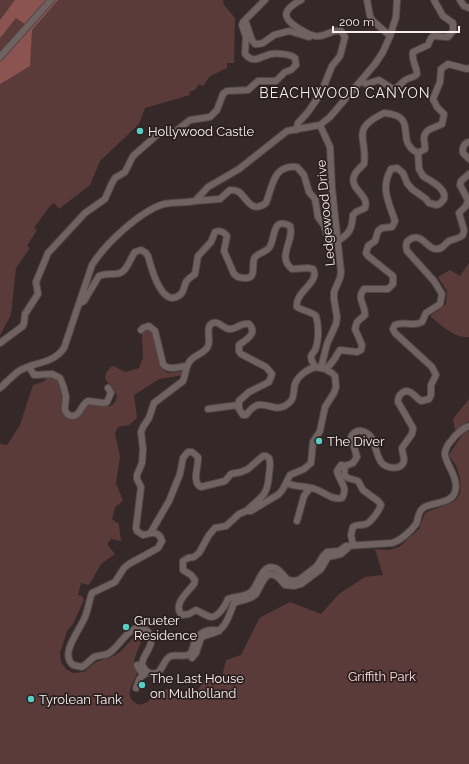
<svg xmlns="http://www.w3.org/2000/svg" width="469" height="764" font-family="Raleway,sans-serif">
<rect width="100%" height="100%" fill="#342928"/>
<!-- green -->
<path fill="#5b3b39" d="M0,0H223L224,5L235,18L234,63H227V68L210,76L203,86L199,84L195,90L189,92L190,95L145,108L139,124L100,161L90,185L59,209L54,203L50,206L34,228L37,230L27,246L30,248L16,268L11,315L0,335Z
M469,263V337C455,339 440,324 430,316L446,304L447,291L438,277L450,270L460,276Z
M147,330L153,333L163,370L168,373L182,371L183,375L159,379L134,395L137,418L129,425L118,427L115,433L120,457L116,483L123,501L115,507L112,519L119,524L121,541L111,539L107,544L115,554L101,564L89,585L81,583L78,595L82,596L84,600L73,624L67,631L60,653L61,662L66,669L73,673L84,672L96,662L114,656L120,652L133,638L135,637L141,640V642L134,660V664L137,673C134,681 125,694 133,701C145,713 154,690 167,689C176,687 184,697 193,693C202,690 201,679 210,676L216,678L220,681L222,677L226,660L241,655L258,621L261,617L290,602L321,614L339,594L365,577L383,575L375,549L389,550L399,547L419,529L425,513C450,501 469,506 457,468C455,462 451,460 449,455L464,432L469,431V764H0V444L7,445L20,425L33,385L45,381L46,376L56,377C60,383 62,391 62,398C62,406 59,413 68,418C74,413 83,405 90,404C101,402 113,414 117,396L114,390L105,379L106,373L111,367L113,366L126,372L139,368L143,358L142,334L143,331Z
M469,399V421L455,430L453,419Z"/>
<!-- forest -->
<path fill="#8b5451" d="M15,0H58L32,30L30,66L0,84V54L26,25L16,18L0,38V20Z"/>
<g fill="none" stroke-linecap="round" stroke-linejoin="round">
<defs>
<path id="minor" d="M367,0L370,16L372,20L390,36
M460,0L464,6L469,8
M245,20L252,40L255,44H258L263,43L274,35L289,31L309,37
M0,57L51,0
M361,81L366,84L379,80L393,89C399,88 399,85 403,82C407,77 413,79 417,74C417,66 411,61 413,52L428,45L431,38L433,36L448,37L453,31V23L443,16L434,0
M320,125L330,147L332,188L341,272L340,278L334,292V299L337,317L336,324L327,344L321,368
M296,130L298,123L308,112L321,93L332,66L340,56L345,37L341,31C331,29 325,38 315,36C309,35 303,31 298,28C280,17 284,9 301,0
M469,142C464,143 462,148 463,153L469,159
M418,153L425,149C425,145 424,141 424,138C425,128 435,128 442,124L444,114L437,107L433,99L440,82L441,69L448,64L467,69L469,68
M195,201L220,199L230,190C233,190 236,190 239,192C247,198 251,214 266,203C273,185 273,165 297,167L304,175L309,192L315,199L318,217L324,225L327,235L331,240L338,241C350,233 352,229 353,215L356,212L365,208C370,194 347,189 355,174C357,170 361,167 364,164C368,137 349,130 384,113C421,116 393,141 418,153
M80,303L84,301L99,276C105,273 109,274 115,274C127,274 129,260 135,252L141,250L146,253L148,256C151,267 162,311 181,294C184,291 184,286 186,282C188,279 192,276 195,274L198,256L211,242L215,232C220,230 223,231 227,236L224,251L234,274L238,277C259,282 251,268 254,259C256,253 265,253 269,248C276,239 271,216 290,226C295,241 276,256 292,269L308,268L313,269C321,282 294,292 297,307C303,311 310,311 316,316C319,326 319,341 315,350C314,352 312,354 311,356C311,360 313,364 316,367L325,369C333,364 335,357 340,350L357,352L361,350L362,345L355,329L357,322L365,315C365,303 356,299 364,289H388L393,284V276L368,256L366,253L368,246L375,241L378,231L382,228L392,227L395,221C389,202 380,189 391,169L397,168L403,173L407,183L412,189L426,199L429,203L437,205C440,204 442,202 444,199C447,188 430,181 423,176L419,169L418,153
M141,330L143,328L149,326L155,331L163,364C168,371 178,367 186,366
M0,343L23,326L24,323L25,314L38,294L36,282L48,253L85,213L105,199L112,183L115,178L125,172L133,156L157,135L163,133L176,131L190,120L210,117L217,110L223,94L227,91L248,90L258,81H276L285,72L291,70L296,65L295,58C291,54 277,53 271,54C260,56 255,65 245,54L246,37L242,25L243,22L265,0
M29,367L34,375L52,374L60,378C63,384 65,391 66,397C66,403 62,411 69,415C71,416 74,416 76,415C81,412 82,404 88,401L104,403L107,402L111,393L108,388
M325,369L332,373L335,376L336,387L334,393L325,407L320,431L313,442L311,463L304,469L290,475L283,489L279,494L251,511H246L239,514L226,526L215,528L209,535L199,553L194,557L188,558L183,561V570L191,575L195,580L194,584C187,593 172,605 182,615L189,614L196,610C201,612 206,616 211,617C219,617 226,604 228,599C236,596 246,597 252,591C259,584 262,561 277,569C282,572 284,577 288,580L293,581L299,580L317,566L323,556L327,552L339,551L346,546L392,543C400,541 411,531 416,524C419,519 417,513 423,508C432,502 451,504 455,492C460,477 443,462 445,452C446,448 448,444 451,441C456,434 461,429 469,426
M0,388C6,383 12,376 19,371C35,361 52,365 64,348L92,265C105,244 140,211 164,204C174,202 185,203 195,201L208,187L239,169L287,131L320,125L330,117L375,64L383,52L390,36L396,17L397,0
M208,409L238,405
M345,466L344,475L348,478L358,481L363,490L378,501L381,505C379,511 371,522 366,524C361,526 357,524 353,527L351,535L353,545
M286,483C296,487 305,486 315,489C324,492 333,501 342,498C349,487 339,482 337,471L341,465L345,466L353,463L357,457L351,437C353,433 357,430 361,431C376,433 374,452 381,462C386,469 403,471 404,460C404,456 402,452 402,448L412,434L413,428L398,402C398,398 399,395 402,393C409,387 415,397 421,401L429,399L431,395V385L436,375L432,367L395,333L393,329L395,325C404,321 413,327 422,322L426,313L440,304L442,294L434,281L407,251C406,247 405,243 409,240C421,231 427,249 436,249C443,250 444,244 449,241C453,239 459,239 463,235L464,230L459,213L466,206L468,200L460,185L461,181L469,174
M297,521L304,496L310,488
M151,532L169,501L180,474L183,458L188,452H192L198,457C199,466 191,482 201,487L225,481L231,474L241,472L248,469L263,456H266L269,458C271,463 270,468 269,474C268,496 261,497 246,511
M219,631C208,628 199,632 195,642C193,646 193,650 190,654C183,658 178,654 171,656C162,659 163,677 150,673C145,672 144,668 142,664C143,655 151,649 151,641C151,637 150,633 146,630C131,620 120,647 109,653C105,656 99,655 94,657C90,660 87,664 82,667L73,665C59,654 80,630 85,617C88,610 89,601 92,593L115,582L124,568L129,564L158,548L162,541C159,530 151,533 143,535L137,531L136,528L141,487L137,479V475L142,463L143,449L141,432L143,427L149,418L154,403L183,381C186,374 185,367 190,361C195,354 205,354 208,346C211,340 206,330 210,325C217,318 222,328 229,329C236,330 241,322 249,324C258,333 247,339 239,345V351L241,354L266,367L272,374L269,382L249,392L239,401V409L243,415H246C249,411 253,406 258,405C269,403 278,414 290,402C295,398 293,390 295,384C298,376 307,369 316,367
M192,658L196,653L201,638C206,634 211,635 216,632C226,628 230,613 234,603C241,600 249,600 255,595C260,590 265,568 276,576C280,578 282,582 285,585L294,586L301,584L321,569L328,557L341,554L350,546
M137,665L139,669L144,675
M136,688L139,680L143,674"/>
</defs>
<!-- minor casing -->
<use href="#minor" stroke="#504747" stroke-width="8"/>
<!-- minor -->
<use href="#minor" stroke="#6f6261" stroke-width="6"/>
</g>
<!-- markers -->
<g fill="#56cec4" stroke="#2a1f1e" stroke-width="1.5">
<circle cx="140" cy="131" r="4"/>
<circle cx="319" cy="441" r="4"/>
<circle cx="126" cy="627" r="4"/>
<circle cx="142" cy="685" r="4"/>
<circle cx="31" cy="699" r="4"/>
</g>
<g text-anchor="middle" stroke-width="3.5" stroke-linejoin="round" paint-order="stroke">
<!-- poi labels -->
<g font-size="13" fill="#f8f0f0" stroke="#2a1f1e" text-anchor="start">
<text x="148" y="136">Hollywood Castle</text>
<text x="327" y="446">The Diver</text>
<text x="134" y="625">Grueter<tspan x="134" dy="15">Residence</tspan></text>
<text x="150" y="683">The Last House<tspan x="150" dy="15">on Mulholland</tspan></text>
<text x="39" y="704">Tyrolean Tank</text>
</g>
<!-- street labels -->
<g font-size="13" fill="#f8f0f0" stroke="#2a1f1e">
<text transform="translate(325 213) rotate(-95)" y="5">Ledgewood Drive</text>
</g>
<!-- park labels -->
<g font-size="13" fill="#fdd8d5" stroke="#2a1f1e">
<text x="382" y="681">Griffith Park</text>
</g>
<!-- neighbourhood labels -->
<g font-size="14" letter-spacing="1" fill="#f8f0f0" stroke="#2a1f1e">
<text x="345" y="98">BEACHWOOD CANYON</text>
</g>
</g>
<!-- scale -->
<path d="M333 26v6h126v-6" fill="none" stroke="#f8f0f0" stroke-width="2"/>
<text x="339" y="26" font-size="12" fill="#f8f0f0" stroke="#2a1f1e" stroke-width="3" paint-order="stroke">200 m</text>
</svg>
